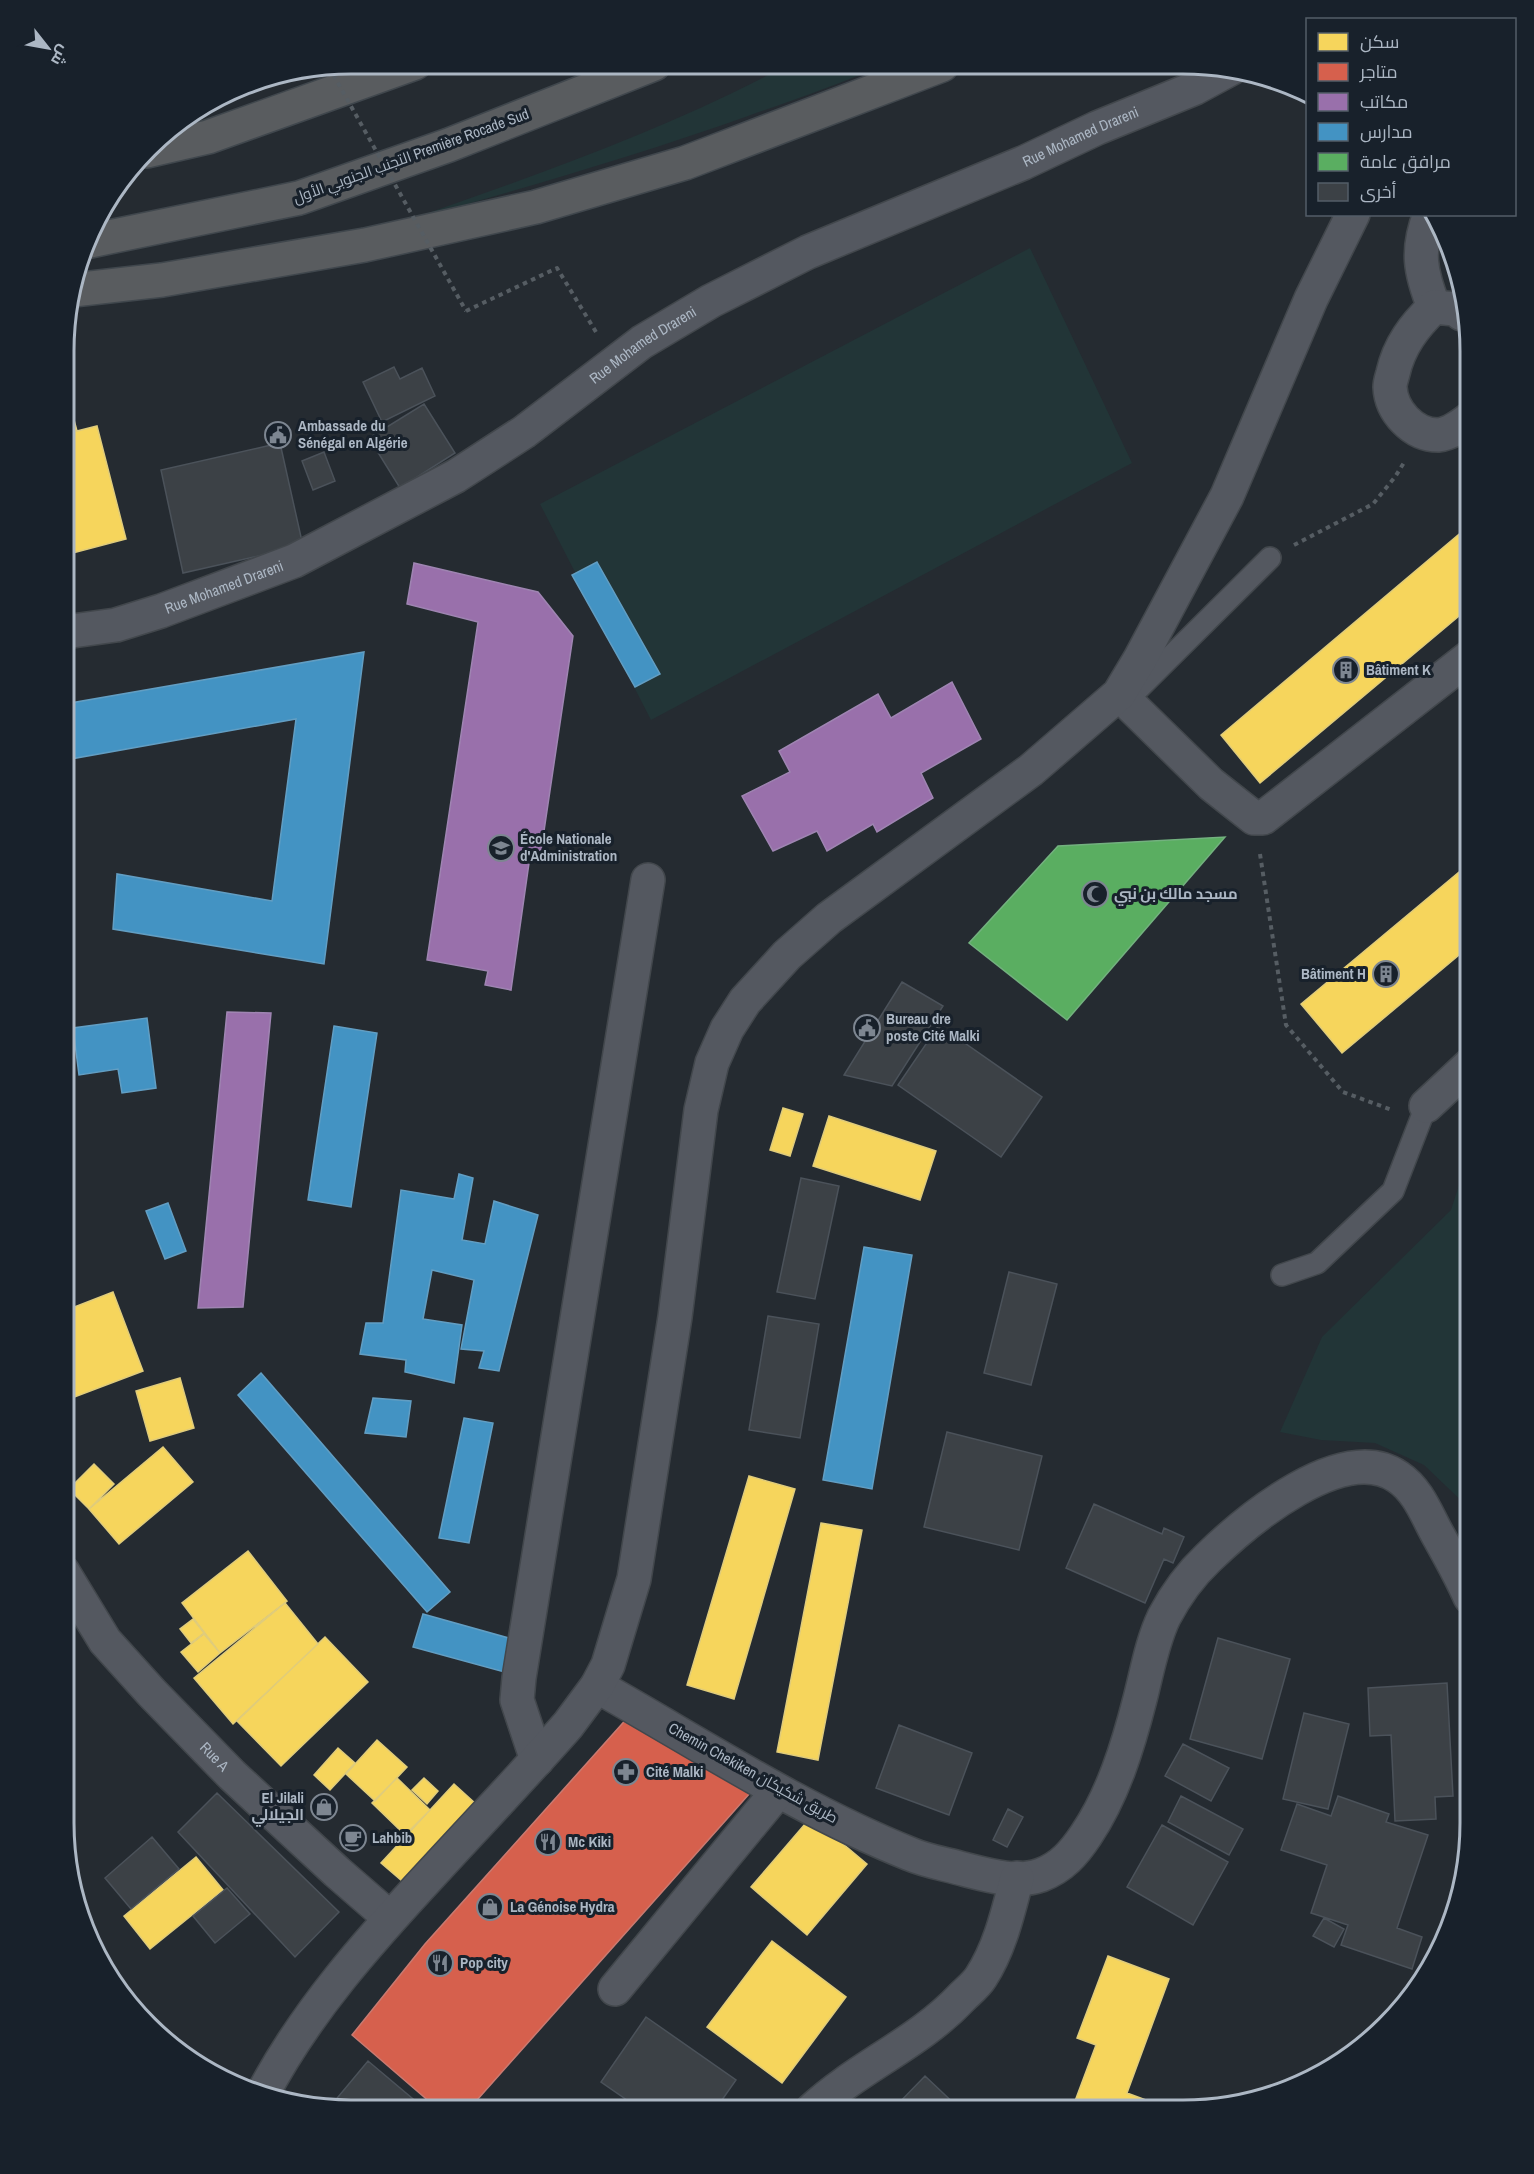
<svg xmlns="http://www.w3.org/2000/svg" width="1534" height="2174" font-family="'Archivo Narrow',Cairo,sans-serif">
<rect width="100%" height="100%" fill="#252b31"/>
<!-- green -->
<path fill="#223537" d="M789,64L884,65C840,84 793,100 748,116C633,157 517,190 400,223C533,176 665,131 789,64Z
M1030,248L1132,463L651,720L540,504Z
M1471,1148L1470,1509L1424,1465L1375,1443L1321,1440L1280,1432L1322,1337L1451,1210Z"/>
<!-- homes -->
<path fill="#f6d55c" stroke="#e0cc7b" stroke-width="1.5" d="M71,409L77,431L97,426L126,539L65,555V410Z
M1471,524V606L1260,783L1221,735Z
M1471,862V945L1342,1053L1301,1004Z
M783,1108L803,1114L790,1156L770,1150Z
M829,1116L936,1151L920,1200L813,1166Z
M113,1292L143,1371L64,1401V1311Z
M180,1378L194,1428L150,1441L136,1391Z
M163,1447L193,1482L119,1544L89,1509Z
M94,1464L114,1484L89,1509L69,1489Z
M749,1476L795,1489L734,1699L687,1685Z
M821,1523L862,1530L818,1760L777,1752Z
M248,1551L287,1601L220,1653L182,1603Z
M285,1603L318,1644L233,1724L194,1678Z
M193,1619L204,1633L191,1643L180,1629Z
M204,1634L220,1653L198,1672L181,1652Z
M325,1637L368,1682L281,1766L237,1721Z
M377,1740L407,1767L375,1801L346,1774Z
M338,1748L355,1763L330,1790L314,1775Z
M397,1778L430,1810L405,1835L372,1803Z
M424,1778L438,1791L427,1804L412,1790Z
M454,1784L476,1804L402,1881L381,1863Z
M811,1817L867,1864L807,1935L751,1887Z
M196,1857L223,1890L150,1949L124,1916Z
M772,1941L846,1997L782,2083L707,2027Z
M1108,1956L1169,1979L1127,2093L1162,2106L1160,2111H1077L1072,2109L1096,2045L1077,2038Z"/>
<!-- shops -->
<path fill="#d6604d" stroke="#c97a71" stroke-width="1.5" d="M630,1715L751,1792L469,2109H438L352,2035L425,1944Z"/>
<!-- offices -->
<path fill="#9970ab" stroke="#9f85b2" stroke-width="1.5" d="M414,563L538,592L573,636L541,851L531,849L511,990L485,985L488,971L427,960L478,622L407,604Z
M952,682L981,739L921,773L933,798L877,832L873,824L827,851L817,831L773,851L742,796L790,772L779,751L878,694L891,718Z
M227,1012L271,1013L243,1307L198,1308Z"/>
<!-- schools -->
<path fill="#4393c3" stroke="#629ec3" stroke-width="1.5" d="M597,562L660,674L635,687L572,575Z
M364,652L324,964L113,929L117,874L272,901L296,719L65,760V704Z
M147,1018L156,1088L122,1093L118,1069L79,1075L73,1028Z
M334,1026L377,1033L351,1207L308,1200Z
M459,1174L473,1178L462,1240L485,1244L494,1201L538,1215L499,1371L479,1368L484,1351L461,1349L474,1280L432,1270L423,1319L462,1325L454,1383L405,1372L406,1360L360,1354L366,1323H383L401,1190L454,1199Z
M168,1203L186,1251L165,1259L146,1211Z
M864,1247L912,1255L872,1489L823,1480Z
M261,1373L450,1592L427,1612L238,1395Z
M373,1398L411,1401L406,1437L365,1433Z
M464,1418L493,1423L469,1543L439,1538Z
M423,1614L523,1642L512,1674L413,1647Z"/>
<!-- public -->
<path fill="#5aae61" stroke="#73b17f" stroke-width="1.5" d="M1225,837L1067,1020L969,943L1058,846Z"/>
<!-- building -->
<path fill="#3c4146" stroke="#4b525a" stroke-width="1.5" d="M394,367L400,379L422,368L435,396L382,422L363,382Z
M424,404L455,453L400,488L369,438Z
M280,443L303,546L183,573L161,470Z
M324,452L335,481L313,490L302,461Z
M902,982L943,1006L892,1086L844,1075Z
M939,1025L1042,1097L1001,1157L898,1085Z
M801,1178L839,1186L815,1299L777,1292Z
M1009,1272L1057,1284L1031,1385L984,1373Z
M768,1316L819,1324L800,1438L749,1430Z
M947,1432L1042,1456L1019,1550L924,1527Z
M1094,1504L1162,1534L1164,1528L1184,1537L1173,1563L1164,1559L1145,1603L1066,1568Z
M1218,1638L1290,1659L1262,1759L1190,1739Z
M1447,1683L1453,1796L1435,1797L1436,1819L1395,1821L1391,1735L1370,1736L1368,1688Z
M1304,1713L1349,1724L1328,1809L1283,1799Z
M899,1725L972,1753L949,1815L876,1788Z
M1183,1744L1229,1768L1211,1801L1165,1776Z
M217,1793L339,1912L295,1957L178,1832Z
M1181,1796L1243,1829L1229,1855L1168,1822Z
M1338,1796L1389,1814L1386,1822L1428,1835L1397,1928L1422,1937L1412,1969L1341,1945L1348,1925L1311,1913L1327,1865L1281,1850L1297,1804L1331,1816Z
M1008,1809L1023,1817L1007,1847L993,1840Z
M1162,1825L1228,1862L1193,1925L1127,1887Z
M152,1837L179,1869L131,1909L105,1878Z
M227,1888L250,1914L215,1943L193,1916Z
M1324,1918L1344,1929L1334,1947L1313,1936Z
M646,2017L736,2080L715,2110L640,2109L601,2082Z
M368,2061L425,2109H328Z
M925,2076L961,2110H892Z"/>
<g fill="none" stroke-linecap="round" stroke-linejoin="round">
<defs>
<path id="service" d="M1128,699L1270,558
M1282,1275L1317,1263L1393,1191L1426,1106"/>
<g id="minor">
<path d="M1430,214C1416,250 1420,272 1434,307"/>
<path d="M1462,314L1455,309L1434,307C1414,326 1399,346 1393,373C1392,377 1390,382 1390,387C1391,411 1413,435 1438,435C1450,434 1462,425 1471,418"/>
<path d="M1119,694L1211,784L1249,814L1254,818H1263L1471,656"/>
<path d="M1426,1106L1471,1064"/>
<path id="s1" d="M63,1572L105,1641L152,1693L232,1775L337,1872L390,1918"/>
<path d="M597,1686C700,1744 800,1810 910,1854C926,1861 945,1864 963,1869C987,1875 1016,1884 1041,1875C1062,1867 1074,1853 1086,1835C1113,1795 1128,1746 1140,1699C1147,1672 1152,1642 1164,1617C1175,1596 1191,1574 1208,1558C1246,1521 1343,1439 1398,1477C1419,1491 1427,1516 1439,1537C1450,1557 1461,1576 1470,1597"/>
<path d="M537,1760L517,1700L519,1678L648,880"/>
<path d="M615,1989L778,1791"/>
<path d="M812,2110C858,2067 919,2043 962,1997C968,1991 976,1985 981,1977C1000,1948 1008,1912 1017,1878"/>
</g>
<g id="tertiary">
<path id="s2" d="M65,632L116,625L161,611L294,561L456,476L524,432L642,342L711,301L808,252L1023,163L1097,128L1195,88L1232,68"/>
<path d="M262,2095C306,2011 369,1941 433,1872C478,1823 524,1775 568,1725L597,1686L608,1665L634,1579L675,1317L701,1110L712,1063L727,1029L745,1001L787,955L829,918L1031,770L1119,694L1140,659L1227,496L1311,299L1353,214"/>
</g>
<path id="motorway" d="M147,151L208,137L415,63
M90,241L299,198L449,145L654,64
M73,290L162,280L365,245L536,207L685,163L942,65"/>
</defs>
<!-- service casing -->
<use href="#service" stroke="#42474c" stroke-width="24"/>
<!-- minor casing -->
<use href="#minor" stroke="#42474c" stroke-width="36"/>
<!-- tertiary casing -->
<use href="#tertiary" stroke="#42474c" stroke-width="36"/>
<!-- motorway casing -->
<use href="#motorway" stroke="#40474d" stroke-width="36"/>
<!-- path -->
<path stroke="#565d63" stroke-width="4" stroke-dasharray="4.5 4.5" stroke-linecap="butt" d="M466,311L557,268L596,332
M1294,545L1373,504L1395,477L1405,461
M1260,854L1286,1025L1343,1092L1392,1110"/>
<!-- service -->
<use href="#service" stroke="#545860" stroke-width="21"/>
<!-- minor -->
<use href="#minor" stroke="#545860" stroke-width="33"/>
<!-- tertiary -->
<use href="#tertiary" stroke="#545860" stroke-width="33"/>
<!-- motorway -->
<use href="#motorway" stroke="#595c5f" stroke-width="33"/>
<!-- path-bridge -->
<path stroke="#565d63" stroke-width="4" stroke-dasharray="4.5 4.5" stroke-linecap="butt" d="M329,67L466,311"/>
</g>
<!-- icons -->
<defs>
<symbol id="civic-ring" viewBox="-11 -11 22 22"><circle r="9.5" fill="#18212b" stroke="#7d8691" stroke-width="1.5"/><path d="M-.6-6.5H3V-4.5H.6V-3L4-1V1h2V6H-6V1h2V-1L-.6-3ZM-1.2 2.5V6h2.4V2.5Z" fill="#7d8691"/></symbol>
<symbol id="building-ring" viewBox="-11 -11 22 22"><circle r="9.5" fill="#18212b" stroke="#7d8691" stroke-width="1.5"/><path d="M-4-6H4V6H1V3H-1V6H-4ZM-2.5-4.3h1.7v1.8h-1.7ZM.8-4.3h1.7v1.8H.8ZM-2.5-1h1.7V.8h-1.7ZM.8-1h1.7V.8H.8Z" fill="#7d8691"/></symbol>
<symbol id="university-ring" viewBox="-11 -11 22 22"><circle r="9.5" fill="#18212b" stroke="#7d8691" stroke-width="1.5"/><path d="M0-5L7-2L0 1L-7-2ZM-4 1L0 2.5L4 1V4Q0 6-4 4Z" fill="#7d8691"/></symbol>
<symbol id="mosque-ring" viewBox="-11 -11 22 22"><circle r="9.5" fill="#18212b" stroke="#7d8691" stroke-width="1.5"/><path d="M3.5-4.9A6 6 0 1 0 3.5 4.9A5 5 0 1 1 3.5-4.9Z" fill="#7d8691"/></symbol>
<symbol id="pharmacy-ring" viewBox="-11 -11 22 22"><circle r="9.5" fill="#18212b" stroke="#7d8691" stroke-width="1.5"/><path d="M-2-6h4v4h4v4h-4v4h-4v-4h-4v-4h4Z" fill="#7d8691"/></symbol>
<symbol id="shop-ring" viewBox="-11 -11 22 22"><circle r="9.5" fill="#18212b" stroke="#7d8691" stroke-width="1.5"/><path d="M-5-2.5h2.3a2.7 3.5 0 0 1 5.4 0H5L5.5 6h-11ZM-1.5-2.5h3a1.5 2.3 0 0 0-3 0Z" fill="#7d8691"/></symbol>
<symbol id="cafe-ring" viewBox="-11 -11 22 22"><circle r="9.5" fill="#18212b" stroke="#7d8691" stroke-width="1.5"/><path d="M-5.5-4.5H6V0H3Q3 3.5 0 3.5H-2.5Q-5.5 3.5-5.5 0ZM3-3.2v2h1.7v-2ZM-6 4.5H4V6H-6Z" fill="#7d8691"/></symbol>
<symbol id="restaurant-ring" viewBox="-11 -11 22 22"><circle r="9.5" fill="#18212b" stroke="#7d8691" stroke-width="1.5"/><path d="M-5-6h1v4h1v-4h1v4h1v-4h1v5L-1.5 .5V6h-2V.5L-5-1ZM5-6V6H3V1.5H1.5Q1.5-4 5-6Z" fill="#7d8691"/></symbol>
</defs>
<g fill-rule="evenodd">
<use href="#civic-ring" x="263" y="420" width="30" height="30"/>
<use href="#building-ring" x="1331" y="655" width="30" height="30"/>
<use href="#university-ring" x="486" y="833" width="30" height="30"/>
<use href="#mosque-ring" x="1080" y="879" width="30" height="30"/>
<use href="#building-ring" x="1371" y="959" width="30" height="30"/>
<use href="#civic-ring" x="852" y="1013" width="30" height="30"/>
<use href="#pharmacy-ring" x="611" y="1757" width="30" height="30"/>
<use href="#shop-ring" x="309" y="1792" width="30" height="30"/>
<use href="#cafe-ring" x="338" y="1823" width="30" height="30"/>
<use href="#restaurant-ring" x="533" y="1827" width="30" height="30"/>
<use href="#shop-ring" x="475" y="1892" width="30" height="30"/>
<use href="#restaurant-ring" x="425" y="1948" width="30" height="30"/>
</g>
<g text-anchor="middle" stroke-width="6" stroke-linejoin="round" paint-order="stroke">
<!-- street labels -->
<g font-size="15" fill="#acb7c4" stroke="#18212b">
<text dy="5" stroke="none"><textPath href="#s2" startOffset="1138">Rue Mohamed Drareni</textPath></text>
<text transform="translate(411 156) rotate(-20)" y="5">التجنب الجنوبي الأول Première Rocade Sud</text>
<text dy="5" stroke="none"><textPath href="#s2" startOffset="652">Rue Mohamed Drareni</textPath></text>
<text dy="5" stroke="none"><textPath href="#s2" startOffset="166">Rue Mohamed Drareni</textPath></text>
<text dy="5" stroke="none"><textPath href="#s1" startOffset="240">Rue A</textPath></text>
<text transform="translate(753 1773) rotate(29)" y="5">Chemin Chekiken طريق شكيكان</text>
</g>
<!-- poi labels -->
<g font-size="15" font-weight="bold" fill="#acb7c4" stroke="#18212b" text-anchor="start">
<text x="298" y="431">Ambassade du<tspan x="298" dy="17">Sénégal en Algérie</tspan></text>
<text x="1366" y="675">Bâtiment K</text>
<text x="520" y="844">École Nationale<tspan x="520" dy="17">d'Administration</tspan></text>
<text x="1114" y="899">مسجد مالك بن نبي</text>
<text x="1366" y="979" text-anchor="end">Bâtiment H</text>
<text x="886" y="1024">Bureau dre<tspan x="886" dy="17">poste Cité Malki</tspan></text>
<text x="646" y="1777">Cité Malki</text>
<text x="304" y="1803" text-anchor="end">El Jilali<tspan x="304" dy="17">الجيلالي</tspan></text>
<text x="372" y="1843">Lahbib</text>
<text x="568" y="1847">Mc Kiki</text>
<text x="510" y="1912">La Génoise Hydra</text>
<text x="460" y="1968">Pop city</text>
</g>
</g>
<!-- crop -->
<path d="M0 0H1534V2174H0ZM351 74H1183A277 277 0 0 1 1460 351V1823A277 277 0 0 1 1183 2100H351A277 277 0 0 1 74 1823V351A277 277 0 0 1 351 74Z" fill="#18212b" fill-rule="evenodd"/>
<path fill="none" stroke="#acb7c4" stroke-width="3" d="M351 74H1183A277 277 0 0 1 1460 351V1823A277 277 0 0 1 1183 2100H351A277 277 0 0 1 74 1823V351A277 277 0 0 1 351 74Z"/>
<!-- legend -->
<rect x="1306" y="18" width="210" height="198" fill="#18212b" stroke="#535d68" stroke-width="1.5"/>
<rect x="1318" y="33" width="30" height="18" fill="#f6d55c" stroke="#535d68" stroke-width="1.5"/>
<text x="1360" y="48" font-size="18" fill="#acb7c4">سكن</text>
<rect x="1318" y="63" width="30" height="18" fill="#d6604d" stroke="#535d68" stroke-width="1.5"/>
<text x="1360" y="78" font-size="18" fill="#acb7c4">متاجر</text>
<rect x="1318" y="93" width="30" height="18" fill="#9970ab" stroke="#535d68" stroke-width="1.5"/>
<text x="1360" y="108" font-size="18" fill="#acb7c4">مكاتب</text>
<rect x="1318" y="123" width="30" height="18" fill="#4393c3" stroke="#535d68" stroke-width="1.5"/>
<text x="1360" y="138" font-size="18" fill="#acb7c4">مدارس</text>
<rect x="1318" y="153" width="30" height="18" fill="#5aae61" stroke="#535d68" stroke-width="1.5"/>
<text x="1360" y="168" font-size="18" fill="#acb7c4">مرافق عامة</text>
<rect x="1318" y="183" width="30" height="18" fill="#3c4146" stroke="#535d68" stroke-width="1.5"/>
<text x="1360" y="198" font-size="18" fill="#acb7c4">أخرى</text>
<!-- north arrow -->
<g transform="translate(48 48) rotate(121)" stroke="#18212b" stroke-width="4.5" paint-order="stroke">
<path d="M0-4.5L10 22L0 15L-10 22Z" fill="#acb7c4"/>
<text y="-9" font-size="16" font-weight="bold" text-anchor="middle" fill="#acb7c4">ش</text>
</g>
</svg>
